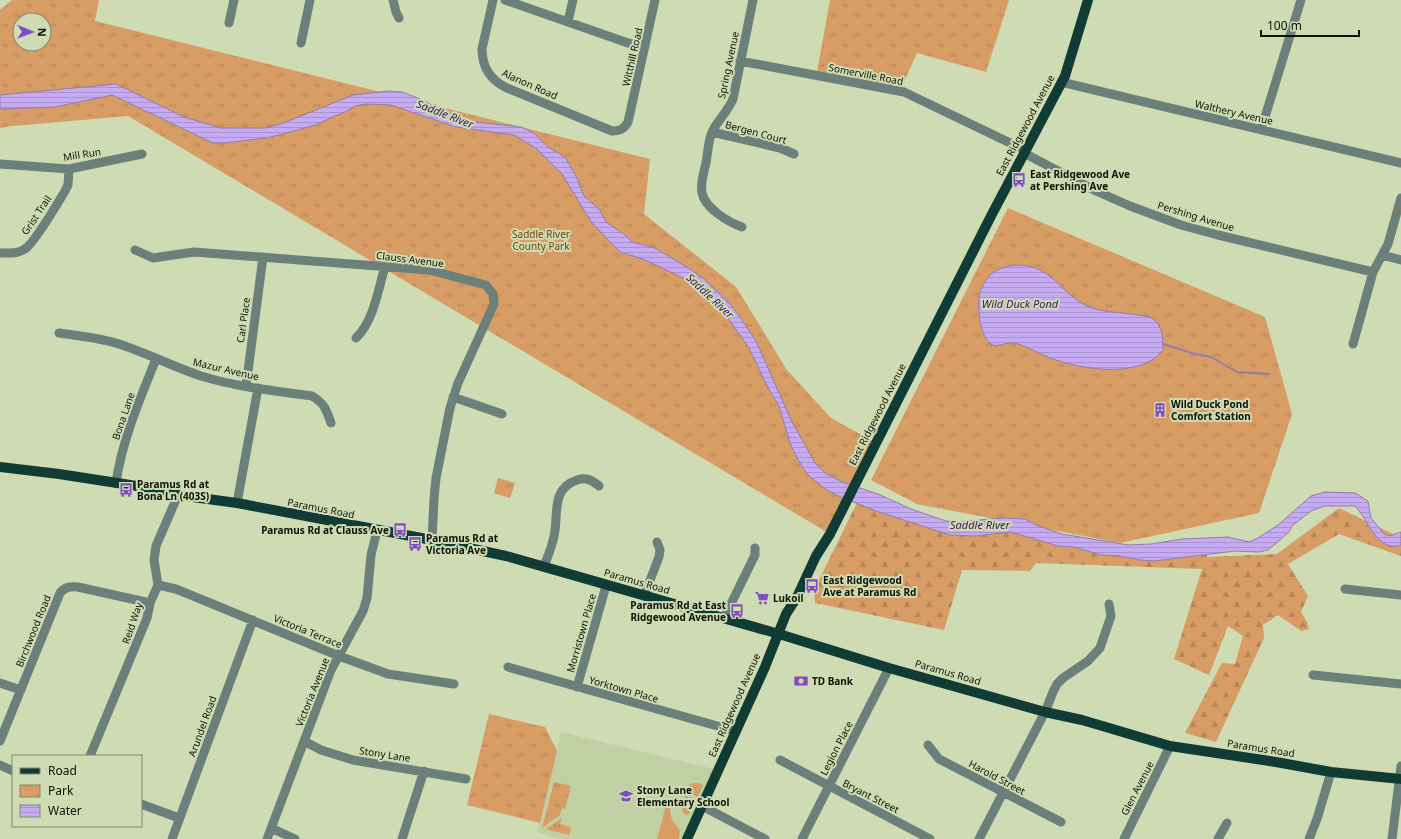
<svg xmlns="http://www.w3.org/2000/svg" width="1401" height="839" font-family="'Noto Sans',sans-serif">
<defs>
<pattern id="forest-firs" width="22" height="20" patternUnits="userSpaceOnUse"><rect width="22" height="20" fill="#d89c65"/><path d="M5 1l3.5 6h-7zM16 11l3.5 6h-7z" fill="#b88556"/></pattern>
<pattern id="park-tufts" width="24" height="20" patternUnits="userSpaceOnUse"><rect width="24" height="20" fill="#d89c65"/><path d="M3 7l-1-3M5 7V3M7 7l1-3M15 17l-1-3M17 17v-4M19 17l1-3" fill="none" stroke="#b88556"/></pattern>
<pattern id="water-rules" width="6" height="5" patternUnits="userSpaceOnUse"><rect width="6" height="5" fill="#c7abf2"/><path d="M0 2.5h6" fill="none" stroke="#aa92ce"/></pattern>
</defs>
<rect width="100%" height="100%" fill="#cedbb3"/>
<!-- built -->
<path fill="#c1d0a2" d="M561,732L718,770L687,839H559L537,832Z"/>
<!-- grass -->
<path fill="#d89c65" d="M693,783H699L703,785L698,797L691,793H686L688,786Z
M685,796L697,799L688,815H686L682,811Z
M668,798L671,799C670,804 669,810 671,816C673,827 683,825 679,839H657Z"/>
<!-- forest -->
<path fill="url(#forest-firs)" d="M857,503L950,535L975,536L1011,532L1058,546L1074,547L1101,555L1120,556L1140,560L1154,561L1207,554V557L1277,554L1339,508L1401,538V556L1339,534L1288,564L1308,596L1301,612L1307,622L1309,629L1301,631L1278,615L1263,625L1264,638L1216,742L1185,733L1222,663L1235,664L1243,636L1228,626L1209,675L1174,659L1202,569L1036,563L1030,571L962,570L944,630L815,603L814,590Z"/>
<!-- park -->
<path fill="url(#park-tufts)" fill-rule="evenodd" d="M12,0H99L95,21L650,159L644,214L736,287L787,370L831,418L876,443L830,534L128,116L12,126L0,128V10ZM20,20H44V44H20Z
M830,0H1009L986,72L917,53L901,89L817,72Z
M1008,208L1265,317L1292,414L1259,513L1120,543L917,504L871,480Z
M498,478L515,483L510,498L494,493Z
M489,714L545,727L557,751L540,823L467,805Z
M554,782L571,786L565,809L562,808L560,815L542,828Z
M562,818L560,824L571,827L569,835L546,829Z"/>
<!-- water -->
<path fill="url(#water-rules)" stroke="#8f7dab" d="M116,84L184,117L221,128H265L281,124L353,95L389,91L402,92L418,98L457,118L466,121L521,127L534,133L548,147L565,157L576,176L584,196L600,210L606,222L625,235L632,242L655,248L690,269L704,279L730,304L740,317L756,341L791,420L815,463L825,473L842,482L878,494L911,509L946,521L955,522L1004,518L1025,519L1036,525L1062,534L1128,545L1151,544L1183,539L1228,537L1249,542L1258,538L1278,525L1311,496L1325,492L1355,493L1368,501L1371,518L1384,534L1390,536L1401,532V545C1377,553 1368,519 1355,506H1325L1311,511L1292,526L1289,532L1268,550L1259,552L1235,551L1154,561L1140,560L1120,556L1101,555L1074,547L1058,546L1011,532L975,536L950,535L876,511L836,495L824,488L807,474L797,458L790,443L779,406L768,388L749,348L728,318L697,288L681,277L643,259L620,252L592,223L562,174L537,149L514,135L456,127L391,105L366,104L355,106L349,110L315,125L283,134L266,138L225,143H213L112,95L55,107L0,109V95Z
M1017,265C1053,265 1058,292 1087,306C1103,313 1121,312 1138,315C1143,316 1149,316 1153,319C1163,325 1163,340 1163,350C1142,379 1080,370 1051,358C1041,355 1023,344 1014,343C1006,341 998,349 991,344C979,336 977,304 980,292C982,286 987,278 991,274C998,268 1009,266 1017,265Z"/>
<g fill="none" stroke-linecap="round" stroke-linejoin="round">
<!-- stream -->
<path stroke="#8f7dab" stroke-width="2" d="M1163,344L1195,354L1211,357L1237,372L1269,374"/>
<!-- minor -->
<path stroke="#6b7f7b" stroke-width="9" d="M393,0L396,12L399,18
M493,0L482,49C482,67 490,80 507,88L612,131C620,131 624,129 628,122L655,0
M505,0L628,43L645,47
M568,21L573,0
M229,23L234,0
M301,43L310,0
M740,61L904,92L1025,150
M1061,82L1401,163
M1261,130L1301,0
M712,132L780,148L794,154
M1024,153L1096,191L1130,206L1181,225L1218,235L1373,272
M0,164L69,169L142,154
M742,227C728,222 705,208 702,193C700,183 704,172 706,163C708,152 708,139 713,130C719,119 728,111 733,99L753,0
M135,250L153,258L194,252L429,270L486,285L493,294L494,304L458,383L450,408L436,478L434,499L432,540
M0,253C9,253 17,254 25,249C36,241 57,204 65,191L68,185L69,169
M1382,255L1401,260
M59,333C80,336 102,338 122,345C149,354 174,367 201,376C237,387 275,391 312,396C325,404 326,409 331,423
M356,338C374,321 378,289 385,267
M1353,344L1373,272L1388,244L1401,198
M246,386L263,257
M453,397L502,414
M116,483C122,440 140,399 156,359
M237,503L258,388
M544,566C548,556 552,547 554,536C559,516 550,489 577,480C586,477 592,480 599,486
M158,585L176,589L339,656L388,674L454,684
M1345,589L1401,595
M644,596L659,557L660,550L657,542
M724,618L755,555V548
M508,667L735,731
M1313,675L1401,684
M0,683L21,690
M577,687L606,586
M0,741L60,593C65,587 70,586 78,587L150,603
M304,741L321,750L353,760L466,779
M928,745L939,759L1061,822
M90,756L147,618L150,603L158,585L154,560L156,546L178,495
M780,760L930,839
M0,765L13,771
M141,804L179,818
M702,806L765,839
M271,828L295,839
M172,839L253,620
M267,839L331,670L363,611L367,598L371,555L377,531
M402,839L424,771
M802,839L889,668
M979,839L1045,712L1053,692L1057,684L1063,678L1088,661L1100,648L1111,616L1109,604
M1124,839L1170,746
M1218,839L1227,823
M1309,839L1317,819L1331,772
M1392,839L1401,766"/>
<!-- major -->
<path stroke="#113b35" stroke-width="10" d="M0,467L59,474L143,487L178,495L237,503L432,540L506,556L779,634L889,668L1045,712L1082,720L1170,746L1276,762L1331,772L1401,779
M687,839L765,667L786,614L797,597L816,556L830,534L991,216L1065,76L1088,0"/>
</g>
<!-- icons -->
<defs>
<symbol id="bus-bare" viewBox="-9 -9 18 18"><path d="M-5-6H5V4H4V6H2V4H-2V6H-4V4H-5ZM-3.5-4V0h7V-4ZM-3.5 1.2v1.5H-2V1.2ZM2 1.2v1.5H3.5V1.2Z" fill="#834bc2" stroke="#cedbb3" stroke-width="2.5" paint-order="stroke"/></symbol>
<symbol id="building-bare" viewBox="-9 -9 18 18"><path d="M-4-6H4V6H1V3H-1V6H-4ZM-2.5-4.3h1.7v1.8h-1.7ZM.8-4.3h1.7v1.8H.8ZM-2.5-1h1.7V.8h-1.7ZM.8-1h1.7V.8H.8Z" fill="#834bc2" stroke="#cedbb3" stroke-width="2.5" paint-order="stroke"/></symbol>
<symbol id="supermarket-bare" viewBox="-9 -9 18 18"><path d="M-6-5.5h2.5l.6 2H6L4.5 2H-2.5L-4.4-4H-6ZM-1.5 3.2a1.3 1.3 0 1 0 .1 0ZM3 3.2a1.3 1.3 0 1 0 .1 0Z" fill="#834bc2" stroke="#cedbb3" stroke-width="2.5" paint-order="stroke"/></symbol>
<symbol id="bank-bare" viewBox="-9 -9 18 18"><path d="M-6-4H6V4H-6ZM0-2.3a2.3 2.3 0 1 0 0 4.6a2.3 2.3 0 1 0 0-4.6Z" fill="#834bc2" stroke="#cedbb3" stroke-width="2.5" paint-order="stroke"/></symbol>
<symbol id="school-bare" viewBox="-9 -9 18 18"><path d="M0-5L7-2L0 1L-7-2ZM-4 1L0 2.5L4 1V4Q0 6-4 4Z" fill="#834bc2" stroke="#cedbb3" stroke-width="2.5" paint-order="stroke"/></symbol>
</defs>
<g fill-rule="evenodd">
<use href="#bus-bare" x="1009" y="170" width="20" height="20"/>
<use href="#building-bare" x="1150" y="400" width="20" height="20"/>
<use href="#bus-bare" x="116" y="480" width="20" height="20"/>
<use href="#bus-bare" x="390" y="520" width="20" height="20"/>
<use href="#bus-bare" x="405" y="534" width="20" height="20"/>
<use href="#bus-bare" x="802" y="576" width="20" height="20"/>
<use href="#supermarket-bare" x="752" y="588" width="20" height="20"/>
<use href="#bus-bare" x="727" y="601" width="20" height="20"/>
<use href="#bank-bare" x="791" y="671" width="20" height="20"/>
<use href="#school-bare" x="616" y="786" width="20" height="20"/>
</g>
<g text-anchor="middle" stroke-width="4" stroke-linejoin="round" paint-order="stroke">
<!-- street labels -->
<g font-size="10" fill="#0d1104" stroke="#cedbb3">
<text transform="translate(632 57) rotate(-77)" y="4">Witthill Road</text>
<text transform="translate(728 65) rotate(-78)" y="4">Spring Avenue</text>
<text transform="translate(866 74) rotate(11)" y="4">Somerville Road</text>
<text transform="translate(530 84) rotate(24)" y="4">Alanon Road</text>
<text transform="translate(1234 112) rotate(13)" y="4">Walthery Avenue</text>
<text transform="translate(1025 125) rotate(-62)" y="4">East Ridgewood Avenue</text>
<text transform="translate(756 132) rotate(15)" y="4">Bergen Court</text>
<text transform="translate(82 154) rotate(-9)" y="4">Mill Run</text>
<text transform="translate(36 215) rotate(-56)" y="4">Grist Trail</text>
<text transform="translate(1196 216) rotate(17)" y="4">Pershing Avenue</text>
<text transform="translate(410 259) rotate(7)" y="4">Clauss Avenue</text>
<text transform="translate(243 320) rotate(-82)" y="4">Carl Place</text>
<text transform="translate(226 369) rotate(13)" y="4">Mazur Avenue</text>
<text transform="translate(877 414) rotate(-63)" y="4">East Ridgewood Avenue</text>
<text transform="translate(123 416) rotate(-71)" y="4">Bona Lane</text>
<text transform="translate(321 508) rotate(11)" y="4">Paramus Road</text>
<text transform="translate(637 581) rotate(16)" y="4">Paramus Road</text>
<text transform="translate(132 623) rotate(-71)" y="4">Reid Way</text>
<text transform="translate(33 631) rotate(-68)" y="4">Birchwood Road</text>
<text transform="translate(308 631) rotate(22)" y="4">Victoria Terrace</text>
<text transform="translate(581 633) rotate(-74)" y="4">Morristown Place</text>
<text transform="translate(948 672) rotate(16)" y="4">Paramus Road</text>
<text transform="translate(624 689) rotate(16)" y="4">Yorktown Place</text>
<text transform="translate(312 692) rotate(-68)" y="4">Victoria Avenue</text>
<text transform="translate(734 705) rotate(-66)" y="4">East Ridgewood Avenue</text>
<text transform="translate(202 726) rotate(-70)" y="4">Arundel Road</text>
<text transform="translate(836 748) rotate(-63)" y="4">Legion Place</text>
<text transform="translate(1261 748) rotate(9)" y="4">Paramus Road</text>
<text transform="translate(385 754) rotate(9)" y="4">Stony Lane</text>
<text transform="translate(997 777) rotate(28)" y="4">Harold Street</text>
<text transform="translate(1137 788) rotate(-63)" y="4">Glen Avenue</text>
<text transform="translate(871 796) rotate(27)" y="4">Bryant Street</text>
</g>
<!-- poi labels -->
<g font-size="10" font-weight="bold" fill="#0d1104" stroke="#cedbb3" text-anchor="start">
<text x="1030" y="178">East Ridgewood Ave<tspan x="1030" dy="12">at Pershing Ave</tspan></text>
<text x="1171" y="408">Wild Duck Pond<tspan x="1171" dy="12">Comfort Station</tspan></text>
<text x="137" y="488">Paramus Rd at<tspan x="137" dy="12">Bona Ln (403S)</tspan></text>
<text x="389" y="534" text-anchor="end">Paramus Rd at Clauss Ave</text>
<text x="426" y="542">Paramus Rd at<tspan x="426" dy="12">Victoria Ave</tspan></text>
<text x="823" y="584">East Ridgewood<tspan x="823" dy="12">Ave at Paramus Rd</tspan></text>
<text x="773" y="602">Lukoil</text>
<text x="726" y="609" text-anchor="end">Paramus Rd at East<tspan x="726" dy="12">Ridgewood Avenue</tspan></text>
<text x="812" y="685">TD Bank</text>
<text x="637" y="794">Stony Lane<tspan x="637" dy="12">Elementary School</tspan></text>
</g>
<!-- park labels -->
<g font-size="10" fill="#723f02" stroke="#cedbb3">
<text x="541" y="238">Saddle River<tspan x="541" dy="12">County Park</tspan></text>
</g>
<!-- water labels -->
<g font-size="11" font-style="italic" fill="#39125f" stroke="#cedbb3">
<text transform="translate(445 114) rotate(21)" y="4">Saddle River</text>
<text transform="translate(710 296) rotate(43)" y="4">Saddle River</text>
<text x="1020" y="308">Wild Duck Pond</text>
<text x="980" y="529">Saddle River</text>
</g>
</g>
<!-- legend -->
<rect x="12" y="755" width="130" height="72" fill="#cedbb3" stroke="#818a6d"/>
<rect x="20" y="768" width="20" height="6" fill="#113b35" stroke="#818a6d"/>
<text x="48" y="775" font-size="12" fill="#0d1104">Road</text>
<rect x="20" y="785" width="20" height="12" fill="url(#park-tufts)" stroke="#818a6d"/>
<text x="48" y="795" font-size="12" fill="#0d1104">Park</text>
<rect x="20" y="805" width="20" height="12" fill="url(#water-rules)" stroke="#818a6d"/>
<text x="48" y="815" font-size="12" fill="#0d1104">Water</text>
<!-- north arrow -->
<g transform="translate(32 32) rotate(91)"><circle r="19" fill="#cedbb3" stroke="#818a6d"/>
<path d="M0-3L7 15L0 10L-7 15Z" fill="#834bc2"/>
<text y="-6" font-size="11" font-weight="bold" text-anchor="middle" fill="#0d1104">N</text>
</g>
<!-- scale -->
<path d="M1261 30v6h98v-6" fill="none" stroke="#0d1104" stroke-width="2"/>
<text x="1267" y="30" font-size="12" fill="#0d1104" stroke="#cedbb3" stroke-width="3" paint-order="stroke">100 m</text>
</svg>
